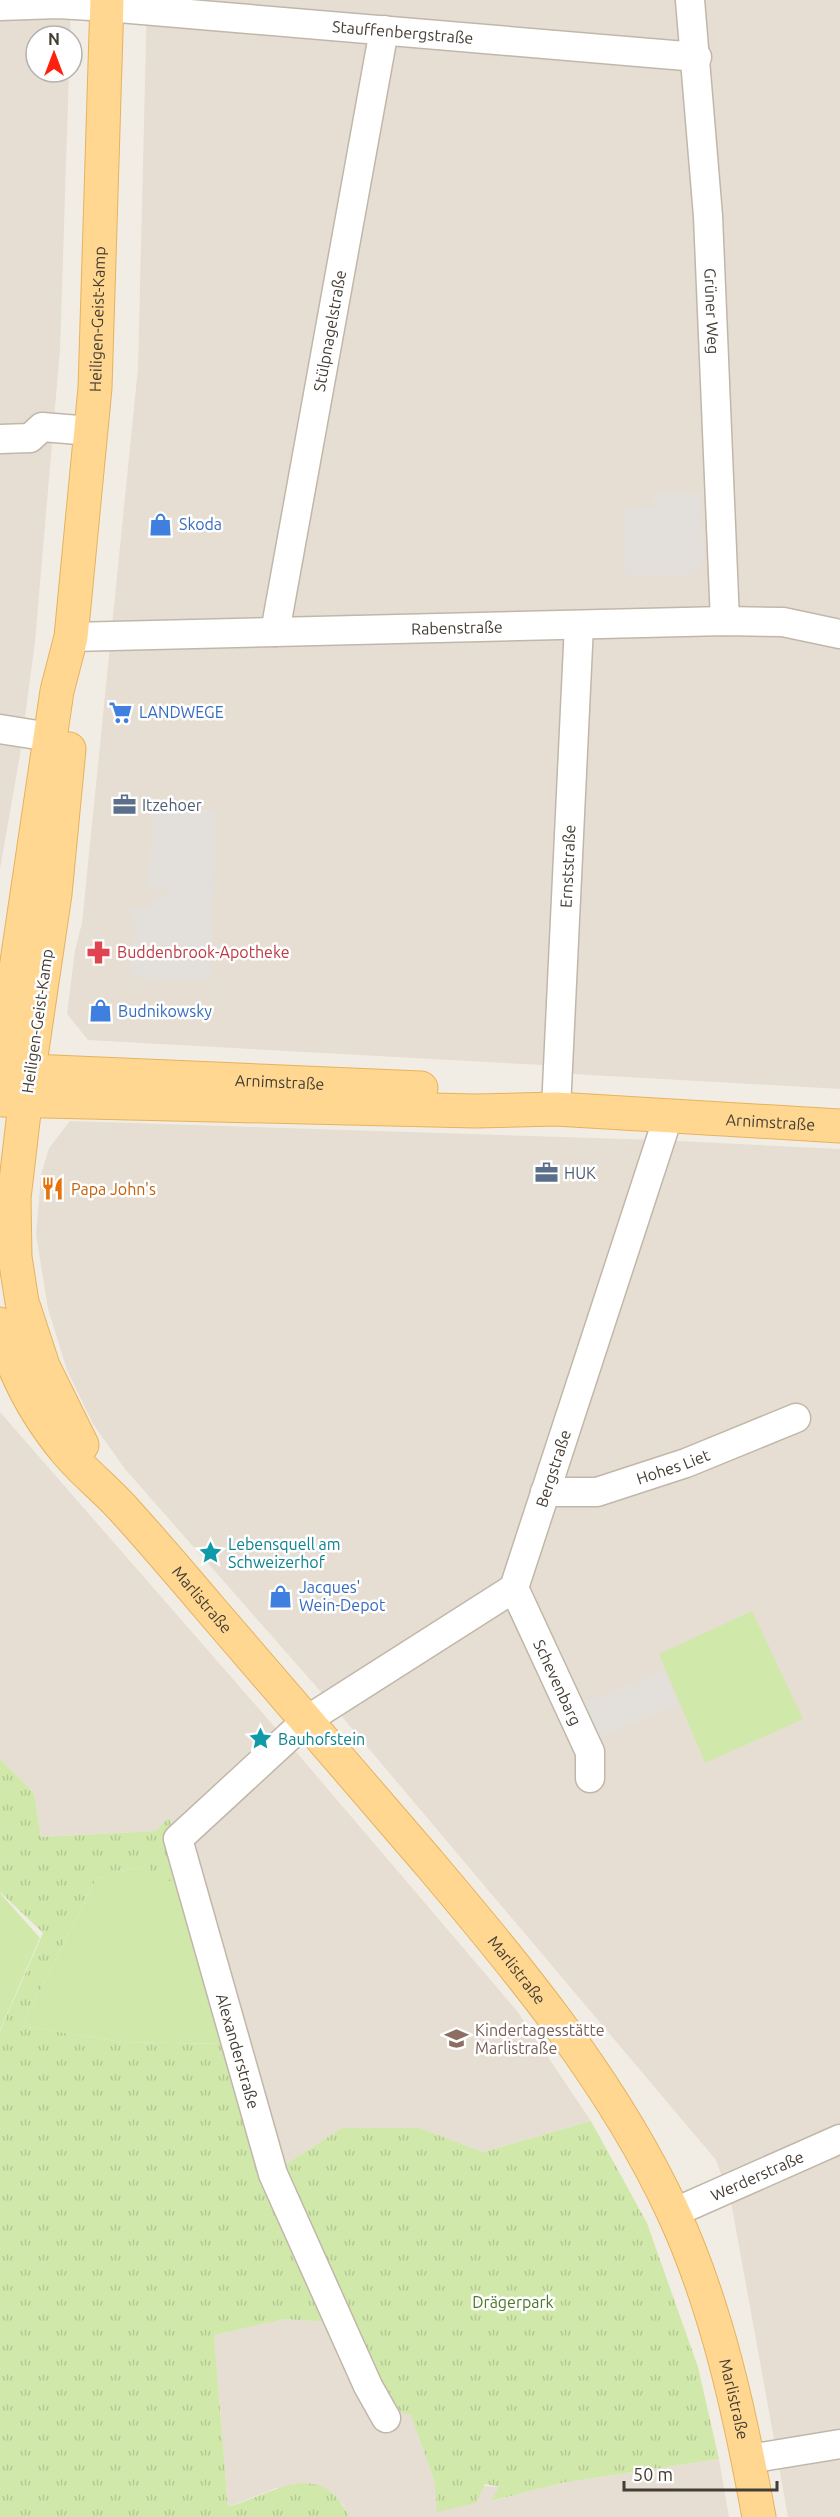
<svg xmlns="http://www.w3.org/2000/svg" width="840" height="2517" font-family="Ubuntu,sans-serif">
<defs>
<pattern id="park-tufts" width="24" height="20" patternUnits="userSpaceOnUse" patternTransform="scale(1.5)"><rect width="24" height="20" fill="#d1e8ab"/><path d="M3 7l-1-3M5 7V3M7 7l1-3M15 17l-1-3M17 17v-4M19 17l1-3" fill="none" stroke="#b5c894"/></pattern>
</defs>
<rect width="100%" height="100%" fill="#f2ede4"/>
<!-- residential -->
<path fill="#e6ded2" d="M0,0H71L70,36H36V72H69L60,350L35,642L20,755L0,869Z
M147,0H840V1089L573,1074L542,1065L88,1040L67,1014L75,950L82,923L138,368Z
M70,1121L658,1140L840,1149V2517H788L731,2202L716,2160L321,1692L125,1469L93,1424L67,1370L48,1309L36,1234L41,1175L49,1148Z
M0,1412L280,1733L517,2011L591,2121L483,2152L420,2128H342L286,2164L188,1850L168,1819L156,1831L41,1837L34,1793L0,1759Z
M285,2319L328,2322L352,2327L411,2414L435,2483L499,2487L492,2501L561,2483L719,2459L729,2517H349L342,2503L276,2488L228,2507L214,2335Z"/>
<!-- green -->
<path fill="#d1e8ab" d="M752,1611L803,1719L705,1763L659,1654Z
M150,1866L174,1881L226,2044L122,2042L22,2026L96,1879L119,1871Z
M0,1893L40,1938L0,2030Z"/>
<!-- park -->
<path fill="url(#park-tufts)" fill-rule="evenodd" d="M0,1759L34,1793L41,1837L156,1831L168,1818L188,1850L286,2164L342,2128H420L483,2152L591,2121L647,2223L698,2367L719,2459L561,2483L491,2501L499,2487L485,2484L476,2503L437,2512L435,2483L411,2415L400,2412L352,2328L328,2322L285,2319L214,2335L228,2507C273,2494 320,2456 349,2517H0V2031L43,1933L0,1892ZM150,1866L149,1881H174L225,2044L122,2042L22,2026L96,1879L119,1871Z"/>
<!-- parking -->
<path fill="#e3e0dc" d="M654,494H701L703,557L694,575H625L623,507H654Z
M154,809L216,811L211,981L130,977V961L134,957L135,919L130,916V908L151,909V899L165,898V890L147,889Z
M664,1671L678,1705L594,1739L580,1705Z"/>
<g fill="none" stroke-linecap="round" stroke-linejoin="round">
<defs>
<g id="minor">
<path id="s1" d="M690,0L708,216L725,621"/>
<path id="s2" d="M0,6L58,4L107,7L697,57"/>
<path d="M0,439L30,438L42,427L91,431"/>
<path id="s3" d="M275,632L384,30"/>
<path id="s4" d="M71,637L725,621L783,622L840,634"/>
<path d="M0,729L50,737"/>
<path id="s5" d="M556,1109L579,625"/>
<path id="s6" d="M545,1492H597L686,1463L796,1418"/>
<path id="s7" d="M514,1588L590,1752V1778"/>
<path id="s8" d="M673,2213L840,2139"/>
<path id="s9" d="M386,2418L368,2386L273,2174L178,1839L307,1720L514,1588L668,1117"/>
<path d="M749,2459L840,2444"/>
</g>
<g id="major">
<path d="M69,749L55,894L29,1070L14,1198L15,1257L22,1302L43,1366L82,1445"/>
<path id="s10" d="M8,1070L421,1088"/>
<path id="s11" d="M0,1077L57,691L71,637L95,388L107,0"/>
<path id="s12" d="M3,1100L475,1111L556,1109L840,1126"/>
<path id="s13" d="M0,1324C13,1372 34,1413 66,1451C84,1473 108,1491 127,1513C156,1545 184,1578 212,1611C285,1695 357,1779 429,1863C521,1972 612,2081 673,2212C717,2307 740,2414 759,2517"/>
</g>
</defs>
<!-- minor casing -->
<use href="#minor" stroke="#c1b7a9" stroke-width="31"/>
<!-- major casing -->
<use href="#major" stroke="#e6b25e" stroke-width="35"/>
<!-- minor -->
<use href="#minor" stroke="#fff" stroke-width="28"/>
<!-- major -->
<use href="#major" stroke="#ffd790" stroke-width="33"/>
</g>
<!-- icons -->
<defs>
<symbol id="shop-bare" viewBox="-9 -9 18 18"><path d="M-5-2.5h2.3a2.7 3.5 0 0 1 5.4 0H5L5.5 6h-11ZM-1.5-2.5h3a1.5 2.3 0 0 0-3 0Z" fill="#3f7fe0" stroke="#fff" stroke-width="2.5" paint-order="stroke"/></symbol>
<symbol id="supermarket-bare" viewBox="-9 -9 18 18"><path d="M-6-5.5h2.5l.6 2H6L4.5 2H-2.5L-4.4-4H-6ZM-1.5 3.2a1.3 1.3 0 1 0 .1 0ZM3 3.2a1.3 1.3 0 1 0 .1 0Z" fill="#3f7fe0" stroke="#fff" stroke-width="2.5" paint-order="stroke"/></symbol>
<symbol id="office-bare" viewBox="-9 -9 18 18"><path d="M-6-3h4V-5.5h4V-3h4V5H-6ZM-1-4.5V-3h2v-1.5ZM-6 0V1H6V0Z" fill="#5c6f8a" stroke="#fff" stroke-width="2.5" paint-order="stroke"/></symbol>
<symbol id="pharmacy-bare" viewBox="-9 -9 18 18"><path d="M-2-6h4v4h4v4h-4v4h-4v-4h-4v-4h4Z" fill="#e0444e" stroke="#fff" stroke-width="2.5" paint-order="stroke"/></symbol>
<symbol id="restaurant-bare" viewBox="-9 -9 18 18"><path d="M-5-6h1v4h1v-4h1v4h1v-4h1v5L-1.5 .5V6h-2V.5L-5-1ZM5-6V6H3V1.5H1.5Q1.5-4 5-6Z" fill="#e8710a" stroke="#fff" stroke-width="2.5" paint-order="stroke"/></symbol>
<symbol id="sight-bare" viewBox="-9 -9 18 18"><path d="M0-6L1.8-2.2L6-1.7L2.9 1.2L3.7 5.4L0 3.3L-3.7 5.4L-2.9 1.2L-6-1.7L-1.8-2.2Z" fill="#0f9aa8" stroke="#fff" stroke-width="2.5" paint-order="stroke"/></symbol>
<symbol id="school-bare" viewBox="-9 -9 18 18"><path d="M0-5L7-2L0 1L-7-2ZM-4 1L0 2.5L4 1V4Q0 6-4 4Z" fill="#8d6e63" stroke="#fff" stroke-width="2.5" paint-order="stroke"/></symbol>
</defs>
<g fill-rule="evenodd">
<use href="#shop-bare" x="144" y="508" width="33" height="33"/>
<use href="#supermarket-bare" x="104" y="696" width="33" height="33"/>
<use href="#office-bare" x="108" y="788" width="33" height="33"/>
<use href="#pharmacy-bare" x="82" y="936" width="33" height="33"/>
<use href="#shop-bare" x="84" y="994" width="33" height="33"/>
<use href="#office-bare" x="530" y="1156" width="33" height="33"/>
<use href="#restaurant-bare" x="36" y="1172" width="33" height="33"/>
<use href="#sight-bare" x="194" y="1536" width="33" height="33"/>
<use href="#shop-bare" x="264" y="1580" width="33" height="33"/>
<use href="#sight-bare" x="244" y="1722" width="33" height="33"/>
<use href="#school-bare" x="440" y="2022" width="33" height="33"/>
</g>
<g text-anchor="middle" stroke-width="5" stroke-linejoin="round" paint-order="stroke">
<!-- street labels -->
<g font-size="16" fill="#443d34" stroke="#fff">
<text dy="6" stroke="none"><textPath href="#s2" startOffset="404">Stauffenbergstraße</textPath></text>
<text dy="6" stroke="none"><textPath href="#s1" startOffset="312">Grüner Weg</textPath></text>
<text dy="6" stroke="none"><textPath href="#s11" startOffset="765">Heiligen-Geist-Kamp</textPath></text>
<text dy="6" stroke="none"><textPath href="#s3" startOffset="306">Stülpnagelstraße</textPath></text>
<text dy="6" stroke="none"><textPath href="#s4" startOffset="386">Rabenstraße</textPath></text>
<text dy="6" stroke="none"><textPath href="#s5" startOffset="243">Ernststraße</textPath></text>
<text transform="translate(37 1021) rotate(-82)" y="6">Heiligen-Geist-Kamp</text>
<text dy="6" stroke="none"><textPath href="#s10" startOffset="272">Arnimstraße</textPath></text>
<text dy="6" stroke="none"><textPath href="#s12" startOffset="768">Arnimstraße</textPath></text>
<text dy="6" stroke="none"><textPath href="#s6" startOffset="132">Hohes Liet</textPath></text>
<text dy="6" stroke="none"><textPath href="#s9" startOffset="1164">Bergstraße</textPath></text>
<text dy="6" stroke="none"><textPath href="#s13" startOffset="346">Marlistraße</textPath></text>
<text dy="6" stroke="none"><textPath href="#s7" startOffset="104">Schevenbarg</textPath></text>
<text dy="6" stroke="none"><textPath href="#s13" startOffset="832">Marlistraße</textPath></text>
<text transform="translate(238 2051) rotate(74)" y="6">Alexanderstraße</text>
<text dy="6" stroke="none"><textPath href="#s8" startOffset="92">Werderstraße</textPath></text>
<text dy="6" stroke="none"><textPath href="#s13" startOffset="1318">Marlistraße</textPath></text>
</g>
<!-- shop labels -->
<g font-size="16" fill="#366cbe" stroke="#fff" text-anchor="start">
<text x="179" y="530">Skoda</text>
<text x="139" y="718">LANDWEGE</text>
<text x="118" y="1017">Budnikowsky</text>
<text x="299" y="1593">Jacques'<tspan x="299" dy="18">Wein-Depot</tspan></text>
</g>
<!-- service labels -->
<g font-size="16" fill="#4e5e75" stroke="#fff" text-anchor="start">
<text x="142" y="811">Itzehoer</text>
<text x="564" y="1179">HUK</text>
</g>
<!-- health labels -->
<g font-size="16" fill="#be3a42" stroke="#fff" text-anchor="start">
<text x="117" y="958">Buddenbrook-Apotheke</text>
</g>
<!-- food labels -->
<g font-size="16" fill="#c56008" stroke="#fff" text-anchor="start">
<text x="71" y="1195">Papa John's</text>
</g>
<!-- culture labels -->
<g font-size="16" fill="#0d838f" stroke="#fff" text-anchor="start">
<text x="228" y="1550">Lebensquell am<tspan x="228" dy="18">Schweizerhof</tspan></text>
<text x="278" y="1745">Bauhofstein</text>
</g>
<!-- education labels -->
<g font-size="16" fill="#785e54" stroke="#fff" text-anchor="start">
<text x="475" y="2036">Kindertagesstätte<tspan x="475" dy="18">Marlistraße</tspan></text>
</g>
<!-- park labels -->
<g font-size="16" fill="#4b7726" stroke="#fff">
<text x="513" y="2308">Drägerpark</text>
</g>
</g>
<!-- north arrow -->
<g transform="translate(54 54)"><circle r="28" fill="#ffffff" stroke="#b4b1ae" stroke-width="1.5"/>
<path d="M0-4.5L10 22L0 15L-10 22Z" fill="#fe200f"/>
<text y="-9" font-size="16" font-weight="bold" text-anchor="middle" fill="#443d34">N</text>
</g>
<!-- scale -->
<path d="M624 2481v9h153v-9" fill="none" stroke="#443d34" stroke-width="3"/>
<text x="633" y="2481" font-size="18" fill="#443d34" stroke="#ffffff" stroke-width="4.5" paint-order="stroke">50 m</text>
</svg>
